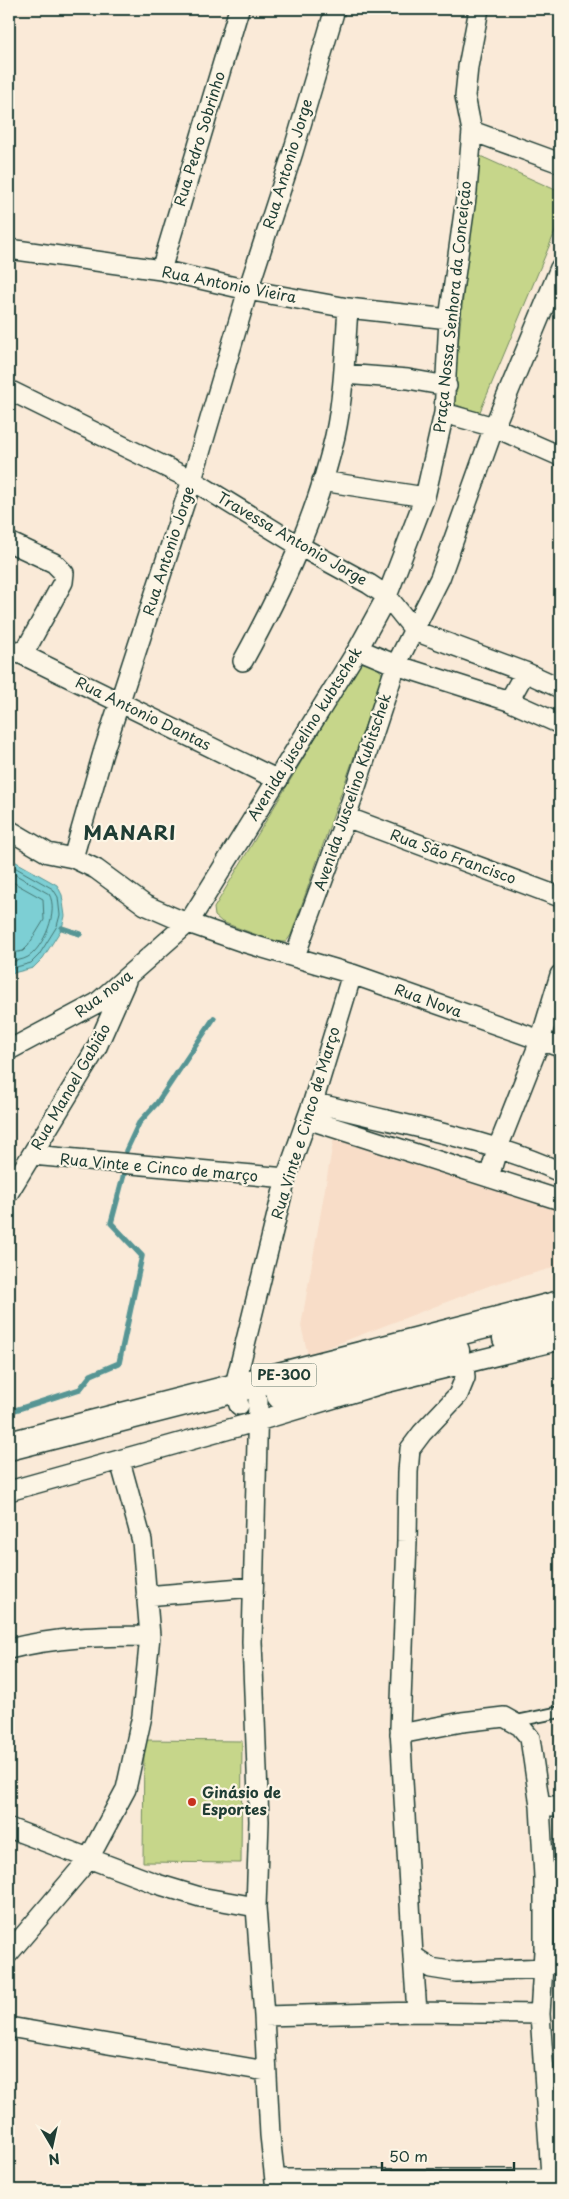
<svg xmlns="http://www.w3.org/2000/svg" width="569" height="2199" font-family="'Playpen Sans',sans-serif">
<rect width="100%" height="100%" fill="#faead8"/>
<filter id="ink" filterUnits="userSpaceOnUse"><feTurbulence type="fractalNoise" baseFrequency=".02" numOctaves="2"/><feDisplacementMap in="SourceGraphic" scale="10" xChannelSelector="R" yChannelSelector="G"/><feConvolveMatrix kernelMatrix="1 2 1 2 8 2 1 2 1" color-interpolation-filters="sRGB"/></filter>
<g filter="url(#ink)">
<!-- built -->
<path fill="#f8ddc8" d="M334,1137L474,1183L481,1180L560,1209V1266L491,1285L308,1355L301,1326Z"/>
<!-- green -->
<path fill="#c6d68a" stroke="#728a5f" d="M478,155L560,192V220L479,414L452,403Z
M360,663C370,663 378,666 383,675L291,935L286,942H276L222,922L215,916L214,908Z
M144,1740L242,1741L241,1863L143,1862Z"/>
<!-- water -->
<path fill="#7dcfd4" stroke="#579594" d="M9,858L57,885L62,895L65,916L62,928L43,958L33,968L9,974Z"/>
<g fill="none" stroke-linecap="round" stroke-linejoin="round">
<!-- shore -->
<path stroke="#457774" stroke-width="1" d="M9,864L53,889L58,897L60,915L57,926L39,955L31,963L9,969
M9,871L49,894C59,911 44,947 28,957C23,960 15,961 9,962
M9,880L43,899L44,920L28,946L23,951L9,954"/>
<!-- stream -->
<path stroke="#579594" stroke-width="5.5" d="M62,928L80,934
M126,1151L139,1123L157,1103L214,1018
M9,1412L80,1389L91,1375L119,1363L142,1256L111,1223L124,1174"/>
<defs>
<path id="lane" d="M512,1722L560,1712"/>
<path id="street" d="M335,9L293,152L248,290L192,480L103,753L73,858L96,869L145,905L177,919L246,943L352,974L560,1047
M472,131L560,163
M9,249L161,270L248,290L348,308L449,319
M161,270L239,9
M344,374L408,379L447,386
M9,390L192,480L301,547L369,584L387,596L415,631
M444,413L494,427L560,456
M322,481L425,497
M9,542L54,563L64,573L63,582L23,655
M415,631L525,672L560,688
M9,648L278,780
M358,649L396,665L509,701L560,724
M243,661C282,590 317,516 335,436C344,394 345,351 348,308
M509,701L525,672
M346,817L560,897
M9,830L48,853L73,858
M295,956L346,817L396,665L440,578L494,427L560,268
M9,1050L97,1003L189,922L358,649L387,596L425,497L444,413L449,319L467,191L472,131L465,96L468,67L479,9
M313,1102C394,1124 484,1137 560,1172
M307,1119L560,1200
M32,1155L286,1178
M489,1177L497,1150L540,1041L560,975
M9,1192L96,1049L126,981
M464,1364L465,1378L458,1395L422,1433L410,1449L408,1472L407,1541L400,1728L413,1956L431,1968L456,1972L543,1968L560,1961
M258,1401L252,1642L259,1821L256,1907L264,2016L270,2135L276,2190
M239,1405L234,1389L286,1178L313,1102L352,974
M9,1491L258,1421L385,1383L560,1340
M146,1596L253,1587
M9,1649C56,1637 102,1636 150,1636
M400,1734L462,1722L504,1717L520,1726L530,1738L540,1806L544,1877V1951L540,2014L552,2190
M540,1806H560
M9,1828L157,1884L200,1897L256,1907
M9,1953L88,1860L126,1789L142,1716L150,1636L142,1541L120,1461
M413,1956L417,2012
M264,2016L417,2012L540,2014
M9,2027L266,2071
M275,2179H552"/>
<path id="primary" d="M507,1338L560,1326
M281,1395L455,1351
M9,1446L560,1305"/>
</defs>
<!-- lane casing -->
<use href="#lane" stroke="#1f3d34" stroke-width="14"/>
<!-- street casing -->
<use href="#street" stroke="#1f3d34" stroke-width="22"/>
<!-- primary casing -->
<use href="#primary" stroke="#1f3d34" stroke-width="31"/>
<!-- lane -->
<use href="#lane" stroke="#fcf5e5" stroke-width="10"/>
<!-- street -->
<use href="#street" stroke="#fcf5e5" stroke-width="19"/>
<!-- primary -->
<use href="#primary" stroke="#fcf5e5" stroke-width="28"/>
</g>
</g>
<!-- markers -->
<circle fill="#c8321e" stroke="#fcf5e5" stroke-width="2" cx="192" cy="1802" r="5"/>
<g text-anchor="middle" stroke-width="4.5" stroke-linejoin="round" paint-order="stroke">
<!-- shield labels -->
<rect fill="#fcf5e5" stroke="#617469" stroke-width="1" x="251.5" y="1363.5" width="65" height="23" rx="4"/>
<g font-size="14" font-weight="bold" fill="#1f3d34">
<text x="284" y="1380">PE-300</text>
</g>
<!-- street labels -->
<g font-size="15" fill="#1f3d34" stroke="#fcf5e5">
<text transform="translate(200 139) rotate(-73)" y="5">Rua Pedro Sobrinho</text>
<text transform="translate(288 164) rotate(-73)" y="5">Rua Antonio Jorge</text>
<text transform="translate(229 285) rotate(11)" y="5">Rua Antonio Vieira</text>
<text transform="translate(453 307) rotate(-84)" y="5">Praça Nossa Senhora da Conceição</text>
<text transform="translate(292 539) rotate(30)" y="5">Travessa Antonio Jorge</text>
<text transform="translate(169 551) rotate(-72)" y="5">Rua Antonio Jorge</text>
<text transform="translate(143 714) rotate(26)" y="5">Rua Antonio Dantas</text>
<text transform="translate(305 734) rotate(-58)" y="5">Avenida juscelino kubtschek</text>
<text transform="translate(353 792) rotate(-71)" y="5">Avenida Juscelino Kubitschek</text>
<text transform="translate(453 857) rotate(20)" y="5">Rua São Francisco</text>
<text transform="translate(104 994) rotate(-37)" y="5">Rua nova</text>
<text transform="translate(428 1001) rotate(20)" y="5">Rua Nova</text>
<text transform="translate(71 1087) rotate(-60)" y="5">Rua Manoel Gabião</text>
<text transform="translate(306 1123) rotate(-73)" y="5">Rua Vinte e Cinco de Março</text>
<text transform="translate(159 1168) rotate(5)" y="5">Rua Vinte e Cinco de março</text>
</g>
<!-- poi labels -->
<g font-size="15" font-weight="bold" fill="#1f3d34" stroke="#fcf5e5" text-anchor="start">
<text x="202" y="1798">Ginásio de<tspan x="202" dy="17">Esportes</tspan></text>
</g>
<!-- district labels -->
<g font-size="20" font-weight="bold" letter-spacing="1" fill="#1f3d34" stroke="#fcf5e5">
<text x="130" y="840">MANARI</text>
</g>
</g>
<!-- margin -->
<rect width="569" height="2199" fill="none" stroke="#fcf5e5" stroke-width="30"/>
<rect x="15" y="15" width="539" height="2169" fill="none" stroke="#1f3d34" stroke-width="2" filter="url(#ink)"/>
<!-- north arrow -->
<g transform="translate(52 2146) rotate(171)" stroke="#fcf5e5" stroke-width="4" paint-order="stroke">
<path d="M0-4L9 19L0 12L-9 19Z" fill="#1f3d34"/>
<text y="-8" font-size="14" font-weight="bold" text-anchor="middle" fill="#1f3d34">N</text>
</g>
<!-- scale -->
<path d="M382 2162v8h132v-8" fill="none" stroke="#1f3d34" stroke-width="2.5"/>
<text x="389" y="2162" font-size="15" fill="#1f3d34" stroke="#fcf5e5" stroke-width="4" paint-order="stroke">50 m</text>
</svg>
